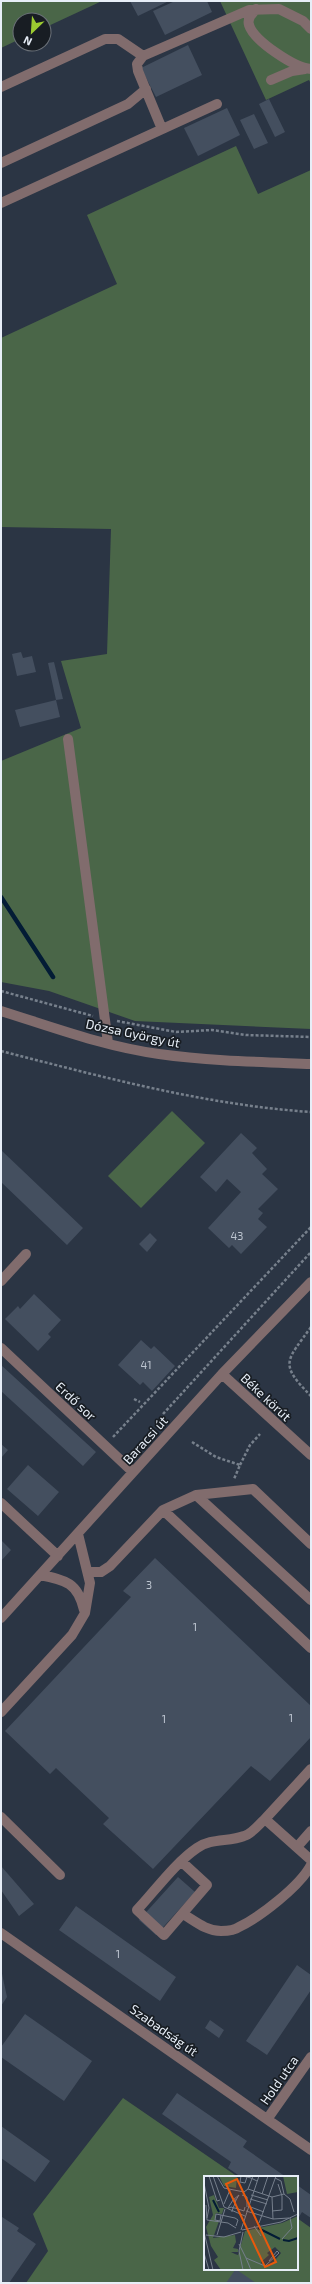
<svg xmlns="http://www.w3.org/2000/svg" width="312" height="2284" font-family="'Exo 2',sans-serif">
<rect width="100%" height="100%" fill="#2b3544"/>
<!-- green -->
<path fill="#4a6648" d="M1,1H102L44,28V20H20V39L1,48Z
M220,1H311V84L309,80L266,100Z
M236,146L258,194L311,170V1029L135,1021L49,991L1,982V761L81,728L61,661L107,654L111,529L1,527V338L117,284L87,215Z
M172,1111L205,1143L141,1208L108,1176Z
M123,2098L238,2177H205V2269H297V2218L311,2228V2283H26L48,2251L33,2214Z"/>
<g fill="none" stroke-linecap="round" stroke-linejoin="round">
<!-- stream -->
<path stroke="#031c35" stroke-width="4.5" d="M1,897L53,977"/>
</g>
<!-- building -->
<path fill="#444f5f" d="M130,1H169L138,16Z
M175,1H207L212,12L165,35L153,11Z
M188,45L202,75L156,97L141,68Z
M269,99L285,132L275,137L259,104Z
M227,108L240,135L198,156L184,128Z
M254,114L268,143L254,149L240,120Z
M21,652L23,658L32,656L36,672L17,676L12,654Z
M54,662L63,699L56,700L48,663Z
M56,700L60,717L20,727L15,710Z
M241,1133L257,1148L252,1153L267,1169L262,1174L278,1189L258,1209L263,1213L258,1219L267,1227L241,1254L232,1245L229,1248L208,1228L241,1192L227,1179L216,1192L200,1177Z
M1,1150L83,1228L67,1245L1,1182Z
M150,1233L157,1240L147,1252L139,1244Z
M34,1294L61,1320L48,1334L51,1337L38,1351L5,1319L18,1306L20,1309Z
M141,1340L151,1349L154,1346L175,1366L152,1391L143,1382L140,1385L118,1365Z
M1,1365L96,1452L83,1466L1,1391Z
M1,1444L8,1450L1,1458Z
M28,1465L59,1492L38,1516L7,1489Z
M1,1540L11,1550L1,1561Z
M155,1558L311,1706V1737L270,1781L251,1766L153,1869L103,1824L109,1818L56,1768L50,1774L5,1731L131,1597L123,1591Z
M1,1866L34,1904L19,1916L1,1890Z
M178,1877L195,1892L156,1935L139,1920Z
M76,1906L176,1977L160,2001L59,1930Z
M297,1965L311,1975V1990L267,2055L246,2041Z
M1,1969L7,1997L1,2006Z
M25,2014L92,2061L64,2101L1,2057V2047Z
M210,2020L224,2030L219,2038L205,2028Z
M177,2093L247,2141L243,2147L286,2177H241L228,2168L231,2162L162,2114Z
M1,2126L50,2161L35,2182L1,2158Z
M297,2185L311,2195V2218L302,2212L299,2217L297,2216Z
M2,2217L19,2228L17,2231L36,2244L9,2283H1Z
M235,2270H237L256,2283H226Z"/>
<g fill="none" stroke-linecap="round" stroke-linejoin="round">
<!-- path -->
<path stroke="#77808c" stroke-width="2.5" stroke-dasharray="3 2" stroke-linecap="butt" d="M1,991L93,1016
M117,1021L176,1032L212,1030L246,1035L311,1037
M1,1051C103,1077 205,1105 311,1112
M311,1327C287,1361 278,1363 311,1396
M134,1399L140,1402
M163,1414L311,1252
M113,1437L311,1227
M192,1442L216,1457L240,1465L234,1479
M240,1465L250,1445L260,1434"/>
<!-- minor -->
<path stroke="#816c6d" stroke-width="10" d="M256,9C252,14 247,18 249,25C254,41 295,68 311,69
M143,56L137,64L138,71L162,129
M271,80L292,71L305,69
M1,87L105,39H118L143,56L249,10L279,9L303,21L311,29
M1,163L128,104L146,89
M1,203L217,104
M68,739L108,1043
M1,1011C52,1027 106,1047 159,1054C209,1061 261,1062 311,1064
M1,1281L26,1254
M1,1348L133,1472
M222,1374L311,1455
M196,1495L253,1489L311,1544
M1,1503L58,1556
M163,1510L311,1648
M89,1572H101L110,1566L163,1510L196,1495L311,1600
M40,1575C66,1580 78,1583 84,1610
M1,1618L222,1374L311,1282
M1,1712L72,1635L85,1613L90,1583L78,1534
M311,1769L265,1819L311,1860
M1,1817L60,1875
M297,1847L311,1831
M182,1862L207,1885L164,1935L137,1910C155,1891 175,1863 197,1848C211,1838 229,1842 244,1836C252,1834 259,1824 265,1819
M183,1914C195,1921 206,1931 221,1931C227,1931 235,1930 239,1927C260,1917 300,1886 311,1865
M1,1933L311,2150
M268,2118L311,2057"/>
</g>
<g text-anchor="middle" stroke-width="3.5" stroke-linejoin="round" paint-order="stroke">
<!-- number labels -->
<g font-size="11" fill="#bec6d1">
<text x="237" y="1240">43</text>
<text x="146" y="1369">41</text>
<text x="149" y="1589">3</text>
<text x="195" y="1631">1</text>
<text x="291" y="1722">1</text>
<text x="164" y="1723">1</text>
<text x="118" y="1958">1</text>
</g>
<!-- street labels -->
<g font-size="13" fill="#e7eef7" stroke="#181d23">
<text transform="translate(133 1033) rotate(12)" y="5">Dózsa György út</text>
<text transform="translate(266 1397) rotate(43)" y="5">Béke körút</text>
<text transform="translate(76 1401) rotate(43)" y="5">Erdő sor</text>
<text transform="translate(145 1440) rotate(-48)" y="5">Baracsi út</text>
<text transform="translate(164 2030) rotate(35)" y="5">Szabadság út</text>
<text transform="translate(279 2080) rotate(-55)" y="5">Hold utca</text>
</g>
</g>
<!-- overview -->
<g transform="translate(204 2176)">
<rect width="94" height="94" fill="#2b3544"/>
<path d="M15,0H33L32,12L20,10ZM79,0H93L94,16L83,18ZM10,19L15,32H20L18,38L12,37L11,44L15,45L9,62L31,59L32,66L29,72L34,73V76H27L31,78L34,79L41,55L78,47L94,40V94H17L10,84L14,81L7,70L2,51L9,39L5,21ZM71,71L77,77L66,90L58,88L57,86L65,79L63,77Z" fill="#4a6648" fill-rule="evenodd"/>
<path fill="none" stroke="#031c35" stroke-width="2" d="M9,24L15,36M54,52L76,63M79,64L85,65L94,62"/>
<path fill="none" stroke="#767f8c" stroke-width="1" d="M5,0L13,25L16,24M9,0L20,31L41,40M13,0L20,12L40,16L44,13M43,1L41,7L36,6L37,0L43,1L47,2L53,5M71,2L77,5L80,18M0,7L5,32L3,42M74,8L78,20M44,13L68,21L80,18M44,13L49,0M58,18L64,0M80,18L86,23L90,36M38,19L43,21V31M47,19L64,24M68,21L69,43M46,23L63,28M29,24L35,19L32,24M20,28L26,14M2,29L3,44L24,47L32,52M44,30L60,36M42,35L69,43L85,42M68,35L78,34V20M28,36V35L29,32L30,30L32,24H29L24,32L28,31L29,32H31L40,35L41,31M17,39L12,38L11,44L16,45L17,39L31,42L34,44L32,50M55,47L72,0M50,50L57,60M37,54L55,0M38,54L77,46L94,38M0,56L9,94M39,56L35,75L39,94M2,59L20,61L37,56M13,59L21,33M78,63L88,52L86,42M35,68L42,82L61,90L75,77M0,77L5,94M42,82L47,94M65,85L73,75L75,77"/>
<path fill="#e8590c" fill-opacity="0.15" stroke="#e8590c" stroke-width="2" d="M33,3L72,86L61,91L22,8Z"/>
<rect width="94" height="94" fill="none" stroke="#e7eef7" stroke-width="2"/>
</g>
<!-- border -->
<rect width="312" height="2284" fill="none" stroke="#e7eef7" stroke-width="4"/>
<!-- north arrow -->
<g transform="translate(32 32) rotate(205)"><circle r="19" fill="#181d23" stroke="#6b7178"/>
<path d="M0-3L7 15L0 10L-7 15Z" fill="#9cca31"/>
<text y="-6" font-size="11" font-weight="bold" text-anchor="middle" fill="#e7eef7">N</text>
</g>
</svg>
